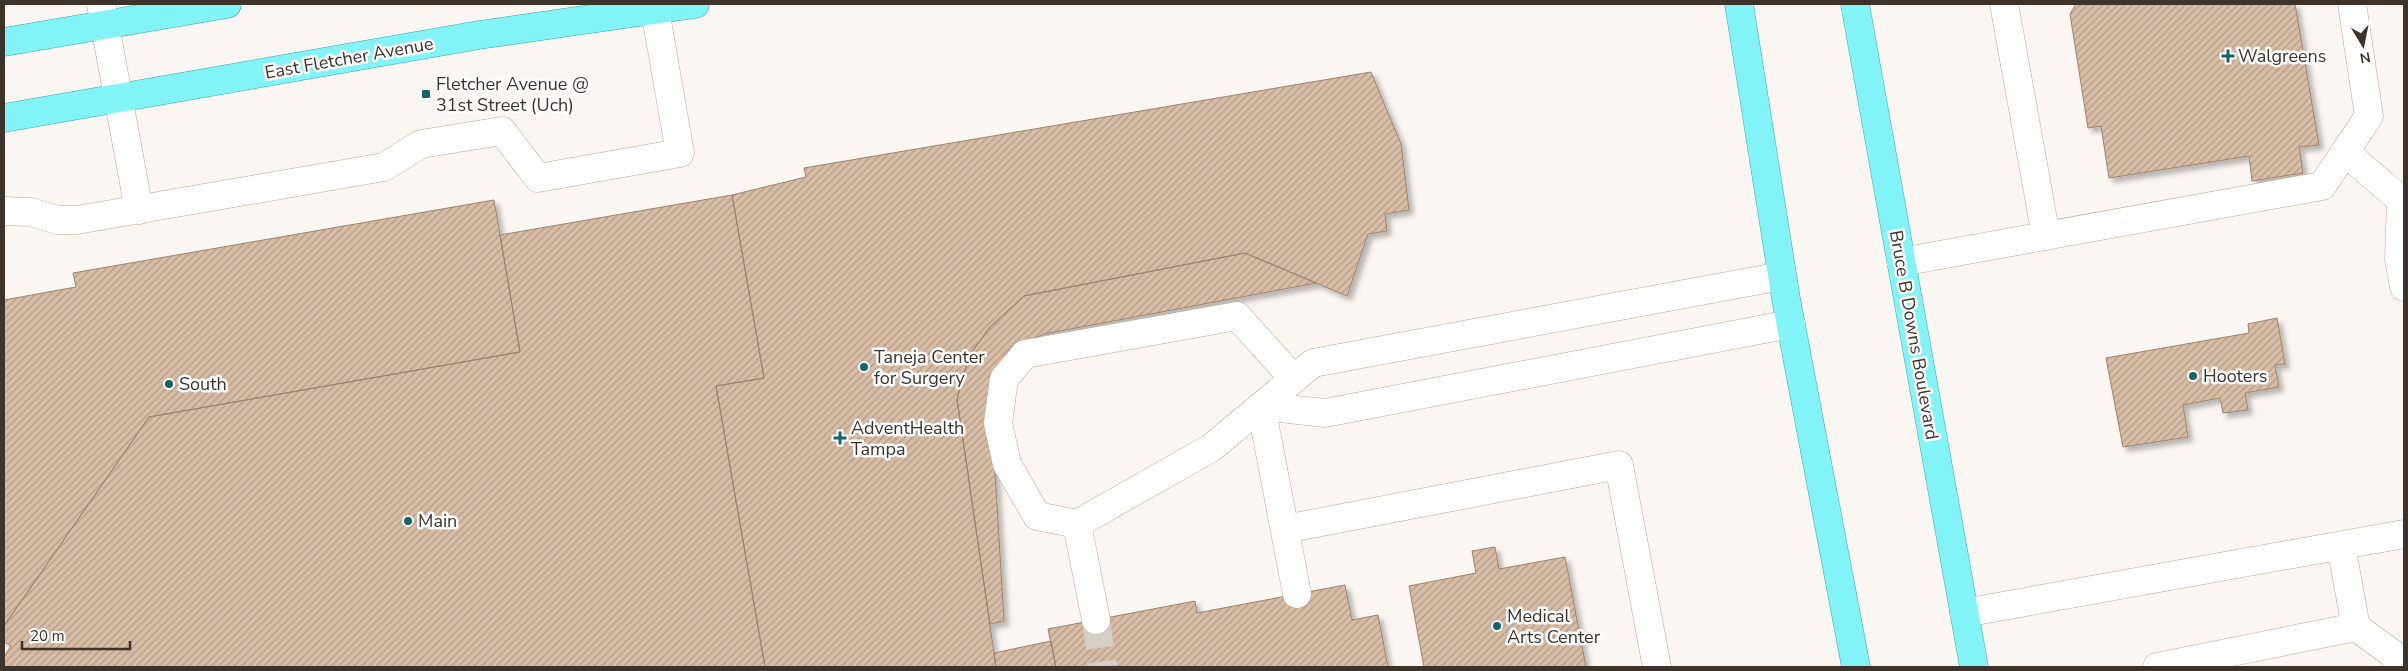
<svg xmlns="http://www.w3.org/2000/svg" width="2408" height="671" font-family="'Nunito Sans',sans-serif">
<defs>
<pattern id="building-hatch" width="6" height="6" patternUnits="userSpaceOnUse" patternTransform="scale(1.25)"><rect width="6" height="6" fill="#d8bda6"/><path d="M-1 1l2-2M0 6l6-6M5 7l2-2" fill="none" stroke="#b19a87"/></pattern>
<filter id="shadow"><feDropShadow dx="4.5" dy="4.5" stdDeviation="2.5" flood-color="#0004"/></filter>
</defs>
<rect width="100%" height="100%" fill="#fbf6f1"/>
<!-- building -->
<path fill="url(#building-hatch)" stroke="#9c836e" filter="url(#shadow)" d="M2076,4H2295L2319,145L2299,147L2303,173L2252,181L2249,156L2109,178L2101,126L2088,128L2070,14Z
M1371,72L1401,144L1409,210L1385,214L1387,231L1368,234L1347,296L1245,253L1024,296L990,327L969,356L957,399L996,667H765L716,386L764,378L732,195L806,177L804,168Z
M732,195L764,378L716,386L765,667H4V657L11,646L4,642V626L149,417L520,352L500,235Z
M494,200L520,352L149,417L4,626V300L76,287L73,273Z
M1245,253L1316,283L1044,334L1009,350L993,373L992,422L1004,621L990,624L957,399L969,356L990,327L1024,296Z
M2277,318L2285,364L2275,365L2279,387L2245,393L2248,410L2223,413L2220,398L2183,405L2188,437L2123,447L2106,358L2249,333L2248,324Z
M1495,547L1499,569L1565,557L1586,667H1424L1409,586L1476,573L1472,551Z
M1345,585L1352,620L1378,615L1388,667H1056L1048,629L1195,601L1197,613Z
M1051,641L1056,667H996L994,653Z"/>
<g fill="none" stroke-linecap="round" stroke-linejoin="round">
<!-- minor-tunnel -->
<path stroke="#d5cfc9" stroke-width="28" stroke-dasharray="28 14" stroke-linecap="butt" d="M1096,620L1103,667"/>
<defs>
<path id="minor" d="M101,4L139,210
M2004,4L2046,236
M2345,152L2401,200L2399,259L2404,287
M4,211L31,212L57,220H77L384,167L421,144L502,131L538,178L680,153L655,10
M1901,262L2322,186L2369,116L2352,4
M1261,406L1325,413L1791,324
M1261,406L1297,594
M1077,524L1037,516L1007,464L998,423L1004,379L1025,354L1237,316L1294,379
M1285,529L1619,465L1657,667
M2341,546L2356,627L2393,654L2400,667
M1964,613L2404,534
M1096,620L1077,524L1211,448L1313,363L1782,276
M2157,667L2356,627"/>
<path id="major" d="M1739,4L1786,299L1856,667
M1855,4L1974,667
M4,42L227,4
M4,118L479,35L695,4"/>
</defs>
<!-- minor casing -->
<use href="#minor" stroke="#c1a690" stroke-width="29"/>
<!-- major casing -->
<use href="#major" stroke="#34acac" stroke-width="29"/>
<!-- minor -->
<use href="#minor" stroke="#fff" stroke-width="28"/>
<!-- major -->
<use href="#major" stroke="#82f4f7" stroke-width="28"/>
</g>
<!-- markers -->
<g fill="#156466" stroke="#fff" stroke-width="2">
<path d="M2225.5 48.5h5v5h5v5h-5v5h-5v-5h-5v-5h5z"/>
<rect x="421" y="89" width="10" height="10" rx="2.5"/>
<circle cx="864" cy="367" r="5"/>
<circle cx="2193" cy="376" r="5"/>
<circle cx="169" cy="384" r="5"/>
<path d="M837.5 430.5h5v5h5v5h-5v5h-5v-5h-5v-5h5z"/>
<circle cx="408" cy="521" r="5"/>
<circle cx="1497" cy="626" r="5"/>
</g>
<g text-anchor="middle" stroke-width="5" stroke-linejoin="round" paint-order="stroke">
<!-- poi labels -->
<g font-size="18" fill="#3e332a" stroke="#fff" text-anchor="start">
<text x="2238" y="62">Walgreens</text>
<text x="436" y="90">Fletcher Avenue @<tspan x="436" dy="21">31st Street (Uch)</tspan></text>
<text x="874" y="363">Taneja Center<tspan x="874" dy="21">for Surgery</tspan></text>
<text x="2203" y="382">Hooters</text>
<text x="179" y="390">South</text>
<text x="851" y="434">AdventHealth<tspan x="851" dy="21">Tampa</tspan></text>
<text x="418" y="527">Main</text>
<text x="1507" y="622">Medical<tspan x="1507" dy="21">Arts Center</tspan></text>
</g>
<!-- street labels -->
<g font-size="18" fill="#3e332a" stroke="#fff">
<text transform="translate(349 58) rotate(-10)" y="6">East Fletcher Avenue</text>
<text transform="translate(1914 335) rotate(80)" y="6">Bruce B Downs Boulevard</text>
</g>
</g>
<!-- border -->
<rect width="2408" height="671" fill="none" stroke="#3e332a" stroke-width="10"/>
<!-- north arrow -->
<g transform="translate(2363 45) rotate(170)" stroke="#ffffff" stroke-width="4" paint-order="stroke">
<path d="M0-4L9 19L0 12L-9 19Z" fill="#3e332a"/>
<text y="-8" font-size="14" font-weight="bold" text-anchor="middle" fill="#3e332a">N</text>
</g>
<!-- scale -->
<path d="M22 641v8h108v-8" fill="none" stroke="#3e332a" stroke-width="2.5"/>
<text x="30" y="641" font-size="15" fill="#3e332a" stroke="#ffffff" stroke-width="4" paint-order="stroke">20 m</text>
</svg>
